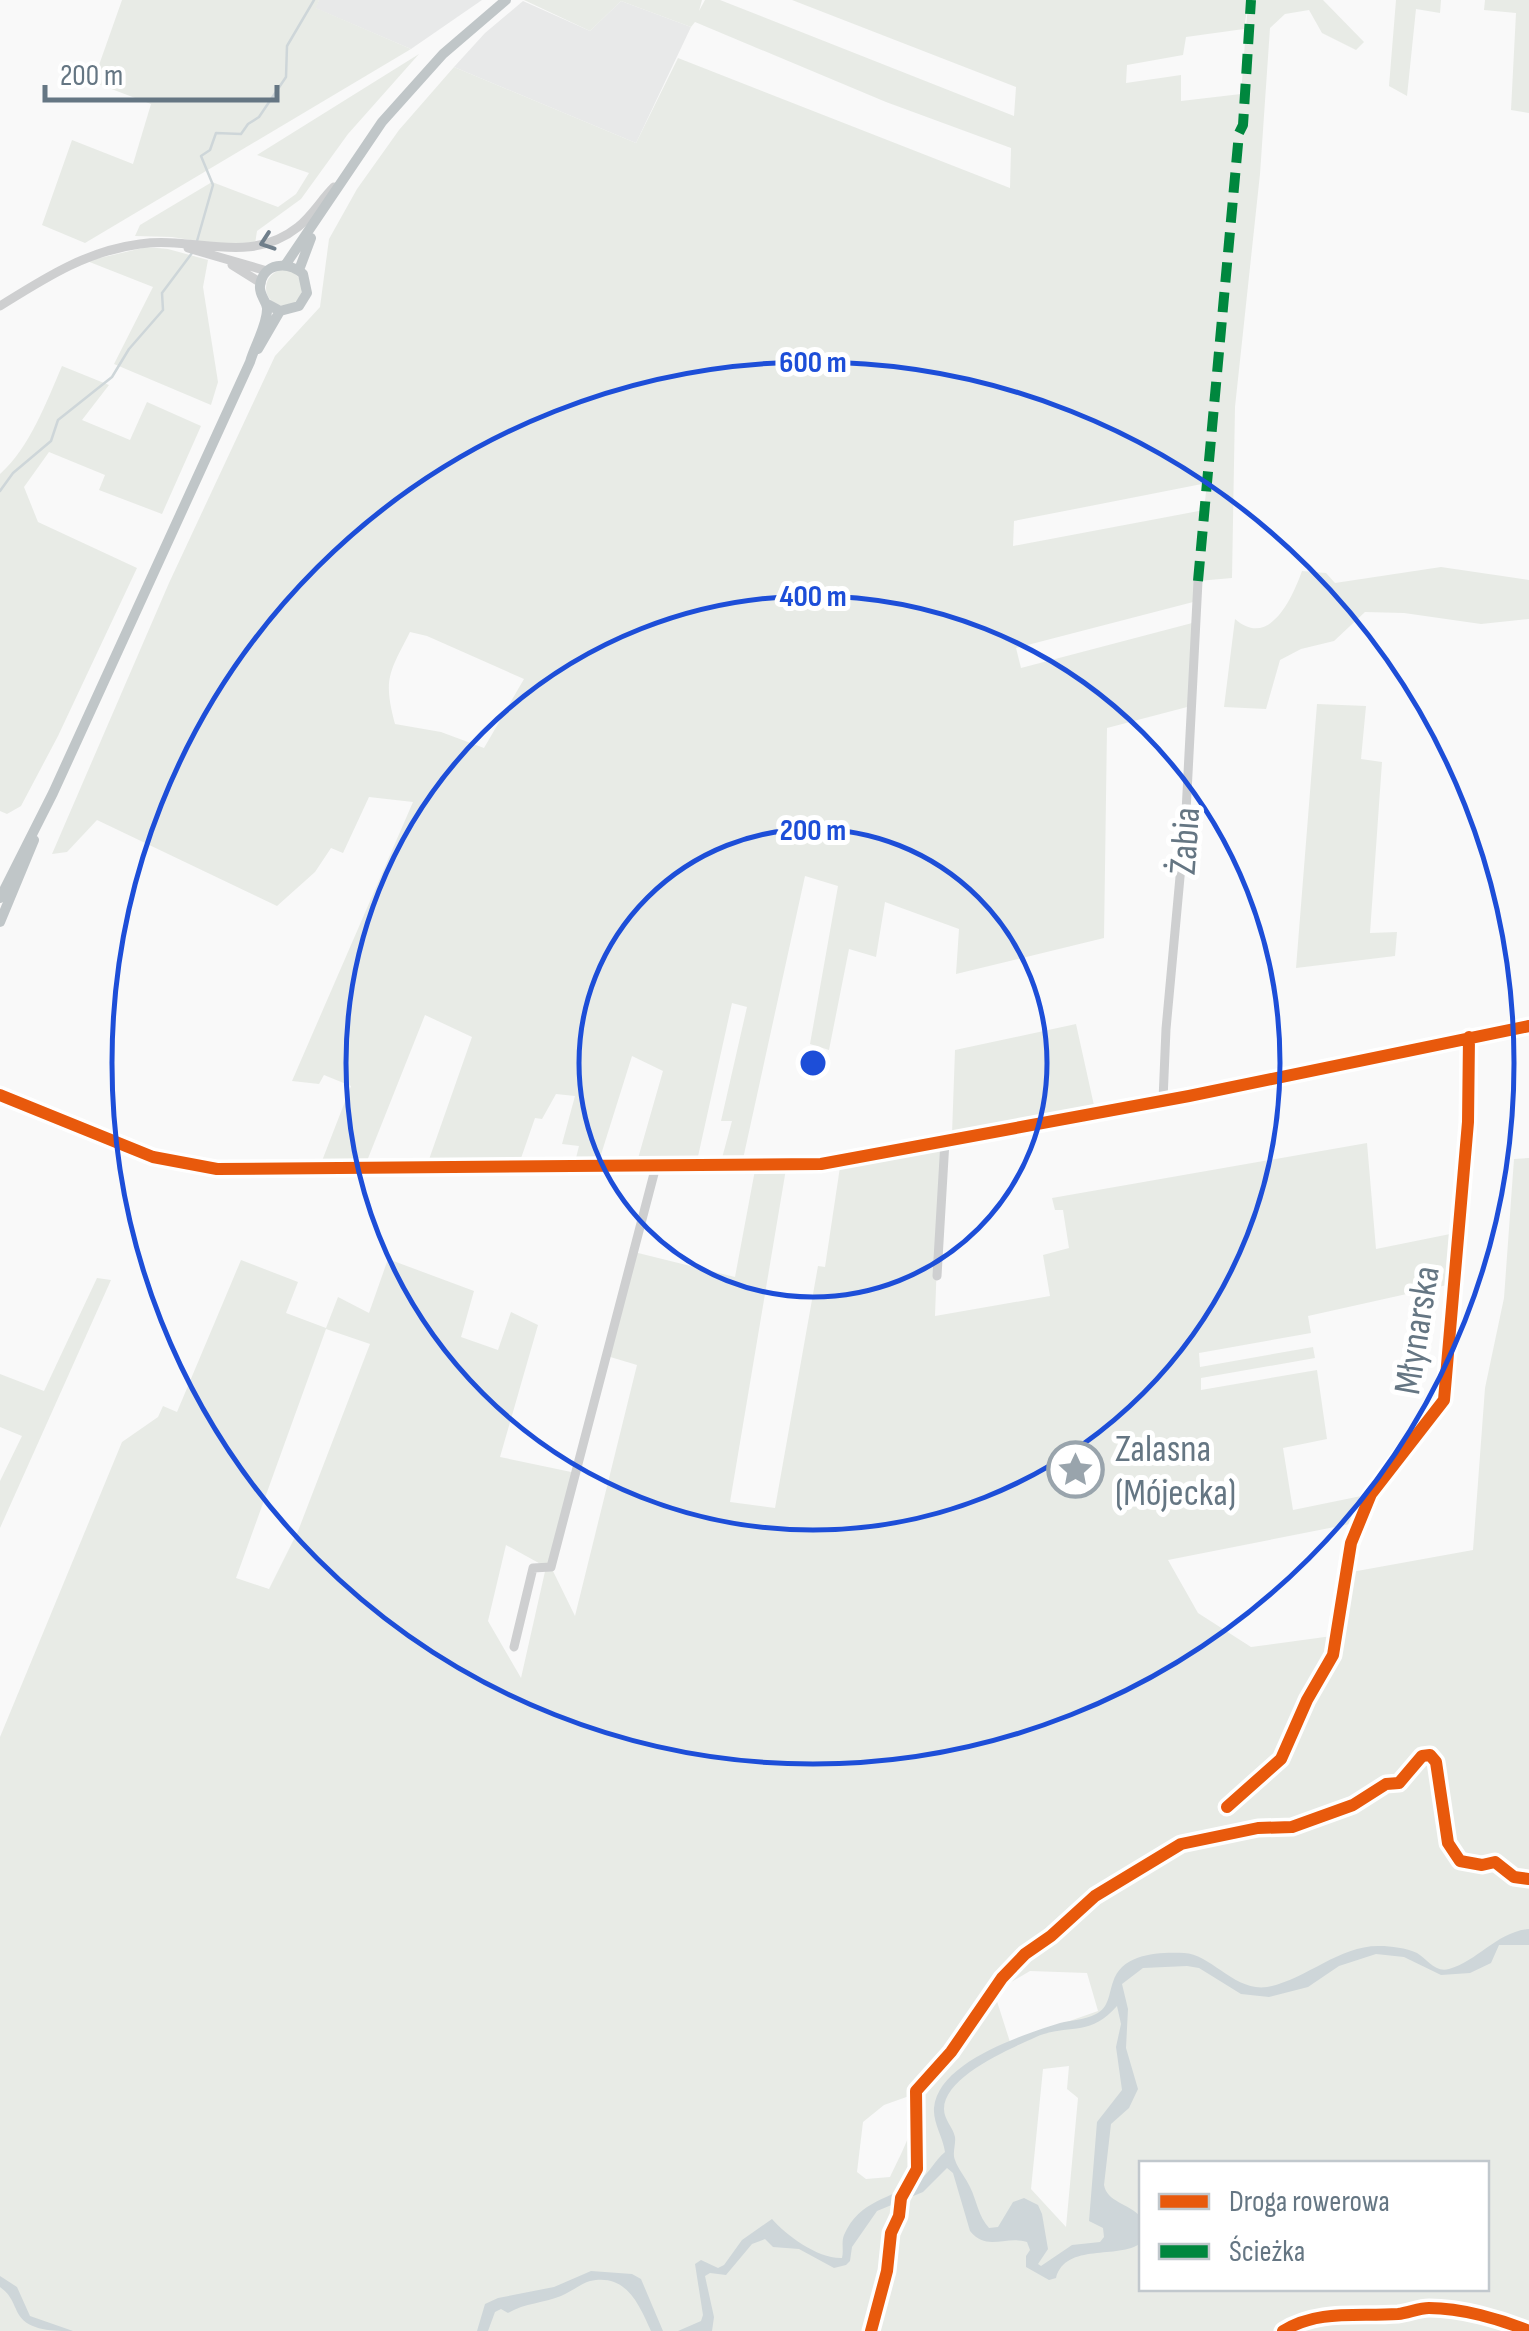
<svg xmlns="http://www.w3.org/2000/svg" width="1529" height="2331" font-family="'Sofia Sans Condensed',sans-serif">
<rect width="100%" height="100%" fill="#f9f9f9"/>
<!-- built -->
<path fill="#e8e9e9" d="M319,0H482L411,49L315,8Z
M523,1L590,31L621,1L691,27L636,143L454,67L485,33Z"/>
<!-- green -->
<path fill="#e8ebe6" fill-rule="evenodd" d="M122,0H319L316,8L411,49L85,243L42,225L72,140L133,164L151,104L93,82Z
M524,0H702L699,11L705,0H720L1014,116L1016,87L792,0H1323L1364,42L1356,50L1322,33L1309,10L1285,14L1270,28L1260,174L1235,407L1232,578L1198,581L1197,601L1016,648L1021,668L1196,622L1191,706L1107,728L1104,938L956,974L959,929L885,902L876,957L849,949L829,1050L810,1044L838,886L805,876L743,1159L722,1158L732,1121H721L747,1007L732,1003L697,1161L637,1162L663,1071L632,1056L599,1161L575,1162L579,1146L562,1144L575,1096L556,1094L542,1119L535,1118L519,1164L426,1168L472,1037L425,1015L365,1166H320L351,1086L324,1075L319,1084L292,1081L413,802L369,797L343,853L331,848L315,872L277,906L97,820L67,852L52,854L169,583L275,356L320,307L329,239L357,189L399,130L454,67L636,143L678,58L1010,188L1011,148L886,102L695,22L691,27L621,1L590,31ZM1248,3L1241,94L1181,101V75L1126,83L1127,65L1183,55L1186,37L1244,29ZM1207,483L1204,510L1013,546L1014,521ZM410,632L427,636L524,679L484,748L441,732L395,724C383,679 389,673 410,632Z
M1396,0H1441L1440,13L1416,9L1407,96L1389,86Z
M1485,0H1529V113L1511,110L1516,13L1484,10Z
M419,54L348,134L301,199L257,231L255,244L209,243L172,237L135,236L140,225L212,182L278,207L296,194L309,173L257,155Z
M147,247L168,249L208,260L203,287L218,382L211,405L114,364L153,287L87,261Z
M266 288a18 18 0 1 1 36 0a18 18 0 1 1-36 0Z
M62,366L109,385L82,420L130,440L147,402L201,426L162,514L99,490L105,475L49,452L24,487L38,522L137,568L58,736L21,806L7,814L0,811V474C30,447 46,403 62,366Z
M1441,567L1529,580V619L1481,624L1404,613L1365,612L1334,641L1301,649L1280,660L1266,709L1224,707L1235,619C1269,649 1292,599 1302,571L1326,573L1335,583Z
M1317,704L1366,706L1361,759L1382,762L1370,933L1397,932L1395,956L1296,968Z
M1076,1024L1095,1110L952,1134L955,1050Z
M1367,1143L1376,1249L1460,1232L1456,1283L1308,1316L1311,1333L1199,1353L1200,1367L1313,1347L1315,1358L1201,1378V1390L1317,1370L1327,1439L1283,1448L1293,1510L1371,1494L1360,1522L1168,1560L1198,1613L1251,1647L1332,1636L1346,1573L1473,1550L1485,1388L1504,1298L1514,1159L1529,1158V2331H0V1737L122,1442L158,1417L163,1406L177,1412L241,1260L298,1282L286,1313L326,1328L338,1297L369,1313L388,1259L474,1291L461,1337L498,1350L511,1312L538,1325L500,1457L576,1473L551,1567L575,1616L637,1365L607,1356L634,1252L735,1277L755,1170L786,1169L730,1502L775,1508L818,1266L825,1267L840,1167L941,1148L935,1316L1050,1296L1043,1255L1069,1248L1063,1210H1055L1052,1198ZM326,1329L370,1344L298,1531L269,1589L236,1578ZM506,1545L546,1567L521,1678L488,1621ZM1030,1971L1087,1973L1098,2011L1010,2042L994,1992ZM1069,2066L1067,2089L1078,2098L1066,2227L1031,2189L1043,2069ZM912,2095H918C913,2132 906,2144 890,2177L866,2179L857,2172L863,2122L884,2105ZM1142,2164H1486V2288H1142Z
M97,1278L111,1280L0,1528V1481L22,1436L0,1427V1374L44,1391Z"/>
<!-- water -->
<path fill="#ced6d9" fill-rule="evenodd" d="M1529,1929V1945H1499L1491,1963L1470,1973L1441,1975L1404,1957L1376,1954L1339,1966L1308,1987L1269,1997L1241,1994L1199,1968L1187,1966L1143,1968L1122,1984L1128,2009L1126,2048L1138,2089L1129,2108L1111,2124L1104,2185C1107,2202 1128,2203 1141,2217V2243C1118,2260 1066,2242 1056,2278L1049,2280L1026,2267V2256L1030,2250L1027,2242C1005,2235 987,2252 970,2231L953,2173L947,2168L923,2192L877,2211L852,2247L850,2261L846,2265L834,2268L799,2249L773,2247L765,2239L752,2244L726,2275L710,2273L705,2276L714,2317L712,2331H678L701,2321L703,2315L695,2264L701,2260L718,2268L724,2265L742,2240L772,2219C786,2235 818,2259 842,2258C844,2250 841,2243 844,2235C860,2199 890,2200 919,2180C930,2173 934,2161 945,2152C943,2137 933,2123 934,2108C938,2062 1022,2035 1060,2023C1071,2020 1085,2020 1096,2014C1109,2008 1109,1993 1113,1982C1122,1953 1159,1952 1184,1953C1211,1954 1235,1992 1267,1987C1306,1980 1339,1945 1380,1946C1391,1946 1406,1948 1417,1953C1427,1959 1435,1973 1449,1969C1478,1961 1497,1932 1529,1929ZM1117,2006L1121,2024L1116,2047L1122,2090L1097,2122L1089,2221L1103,2228L1104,2237L1100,2242L1072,2245L1041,2266L1038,2264L1048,2249L1042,2214L1038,2205L1024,2198L1013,2202L998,2227L989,2228C978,2216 977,2201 970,2187C966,2178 958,2169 955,2160C952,2153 956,2145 955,2137C953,2127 944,2120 944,2109C944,2076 1012,2048 1036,2037C1068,2023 1089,2038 1117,2006Z
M591,2271L632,2274L641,2279L663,2331H651C639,2305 627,2273 590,2281C580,2284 571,2292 561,2296C544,2303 525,2303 508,2313L501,2309L495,2312L488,2331H477L485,2304L498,2298L554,2287Z
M0,2276L17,2287L30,2316L73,2331C54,2331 29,2331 19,2315C12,2302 12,2296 0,2287Z"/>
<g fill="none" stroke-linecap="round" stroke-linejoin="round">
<!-- stream -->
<path stroke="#ced6d9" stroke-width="2.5" d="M197,241L213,185L201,156L210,150L216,133L241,134L248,124L259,117L286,77L287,46L314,0
M0,491L13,473L51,441L58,420L112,377L129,349L163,310L162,293L192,253"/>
<!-- minor -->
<path stroke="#cecfd0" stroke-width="9" d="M188,248L267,271
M232,265L261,283
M0,306C45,278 86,251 140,244C195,236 249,266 298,227C312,216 321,200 334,187
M0,1095L153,1157L217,1169L821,1164L1189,1096L1529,1026
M1163,1100L1166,1029L1186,812L1198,581
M937,1276L945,1141
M514,1647L533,1568L551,1567L656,1166
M1227,1807L1281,1759L1307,1700L1333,1655L1351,1543L1371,1494L1444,1400L1468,1122L1469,1037"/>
<!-- major -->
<path stroke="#c0c6c8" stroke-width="10" d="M286,264L382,122L443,54L506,0
M299,270L311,238
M258,349L280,311
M0,898L53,793L250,362C254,347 268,324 267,308C266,300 259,295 260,286C263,262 288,261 303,274L307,293L299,306L280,311L267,304
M0,922L34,840"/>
<!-- quiet -->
<path stroke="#00873e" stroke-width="10" stroke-dasharray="20 10" stroke-linecap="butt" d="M1198,581L1239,133L1243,125L1251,0"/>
<defs>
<path id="cycleway" d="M0,1095L153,1157L217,1169L821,1164L1189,1096L1529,1026
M1227,1807L1281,1759L1307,1700L1333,1655L1351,1543L1371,1494L1444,1400L1468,1122L1469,1037
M871,2331L887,2271L891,2233L899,2216L901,2198L917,2169L916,2091L951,2052L1002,1978L1025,1954L1051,1936L1095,1896L1181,1844L1258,1828L1292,1827L1353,1805L1386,1784L1399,1783L1422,1756L1430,1755L1436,1762L1448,1843L1460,1861L1482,1865L1495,1862L1514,1877L1529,1879
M1283,2331C1319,2309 1358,2317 1398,2314C1408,2313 1419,2308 1429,2308C1461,2308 1500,2319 1529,2331"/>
</defs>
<!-- cycleway casing -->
<use href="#cycleway" stroke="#fff" stroke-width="19"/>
<!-- cycleway -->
<use href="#cycleway" stroke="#e8590c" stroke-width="12"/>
</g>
<!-- one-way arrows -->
<defs><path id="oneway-chevron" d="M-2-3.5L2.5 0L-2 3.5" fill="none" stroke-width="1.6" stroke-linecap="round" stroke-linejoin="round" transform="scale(2.5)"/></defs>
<use stroke="#707f8b" href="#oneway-chevron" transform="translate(267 242) rotate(161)"/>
<!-- distance rings -->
<g fill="none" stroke="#1d4ed8" stroke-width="5">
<circle cx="813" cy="1063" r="234"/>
<circle cx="813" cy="1063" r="467"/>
<circle cx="813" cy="1063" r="701"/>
</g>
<!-- icons -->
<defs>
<symbol id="sight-ring" viewBox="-11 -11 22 22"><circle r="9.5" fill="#fff" stroke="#99a4ac" stroke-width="1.5"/><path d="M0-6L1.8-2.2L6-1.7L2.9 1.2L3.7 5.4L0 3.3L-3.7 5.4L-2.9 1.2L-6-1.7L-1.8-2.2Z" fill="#99a4ac"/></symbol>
</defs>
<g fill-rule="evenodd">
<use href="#sight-ring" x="1044" y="1438" width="63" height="63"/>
</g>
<g text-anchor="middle" stroke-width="10" stroke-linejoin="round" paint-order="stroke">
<!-- street labels -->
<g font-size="38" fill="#657683" stroke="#fff">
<text transform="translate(1184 841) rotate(-86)" y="13">Żabia</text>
<text transform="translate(1416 1330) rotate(-81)" y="13">Młynarska</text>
</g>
<!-- poi labels -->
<g font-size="38" fill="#657683" stroke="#fff" text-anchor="start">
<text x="1115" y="1461">Zalasna<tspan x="1115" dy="44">(Mójecka)</tspan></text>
</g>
</g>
<circle cx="813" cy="1063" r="15" fill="#1d4ed8" stroke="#fff" stroke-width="5"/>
<g font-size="30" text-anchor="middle" font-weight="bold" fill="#1d4ed8" stroke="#fff" stroke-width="10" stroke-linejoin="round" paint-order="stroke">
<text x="813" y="372">600 m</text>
<text x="813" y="606">400 m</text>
<text x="813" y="840">200 m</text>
</g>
<!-- legend -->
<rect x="1139" y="2161" width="350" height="130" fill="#ffffff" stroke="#c1c8cd" stroke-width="2.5"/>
<rect x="1159" y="2194" width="50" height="15" fill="#e8590c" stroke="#c1c8cd" stroke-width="2.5"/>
<text x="1229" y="2211" font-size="30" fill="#657683">Droga rowerowa</text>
<rect x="1159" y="2244" width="50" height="15" fill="#00873e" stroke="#c1c8cd" stroke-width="2.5"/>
<text x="1229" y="2261" font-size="30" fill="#657683">Ścieżka</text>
<!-- scale -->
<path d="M45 85v15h232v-15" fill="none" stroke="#657683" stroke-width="5"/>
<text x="60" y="85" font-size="30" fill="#657683" stroke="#ffffff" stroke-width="8" paint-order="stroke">200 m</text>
</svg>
